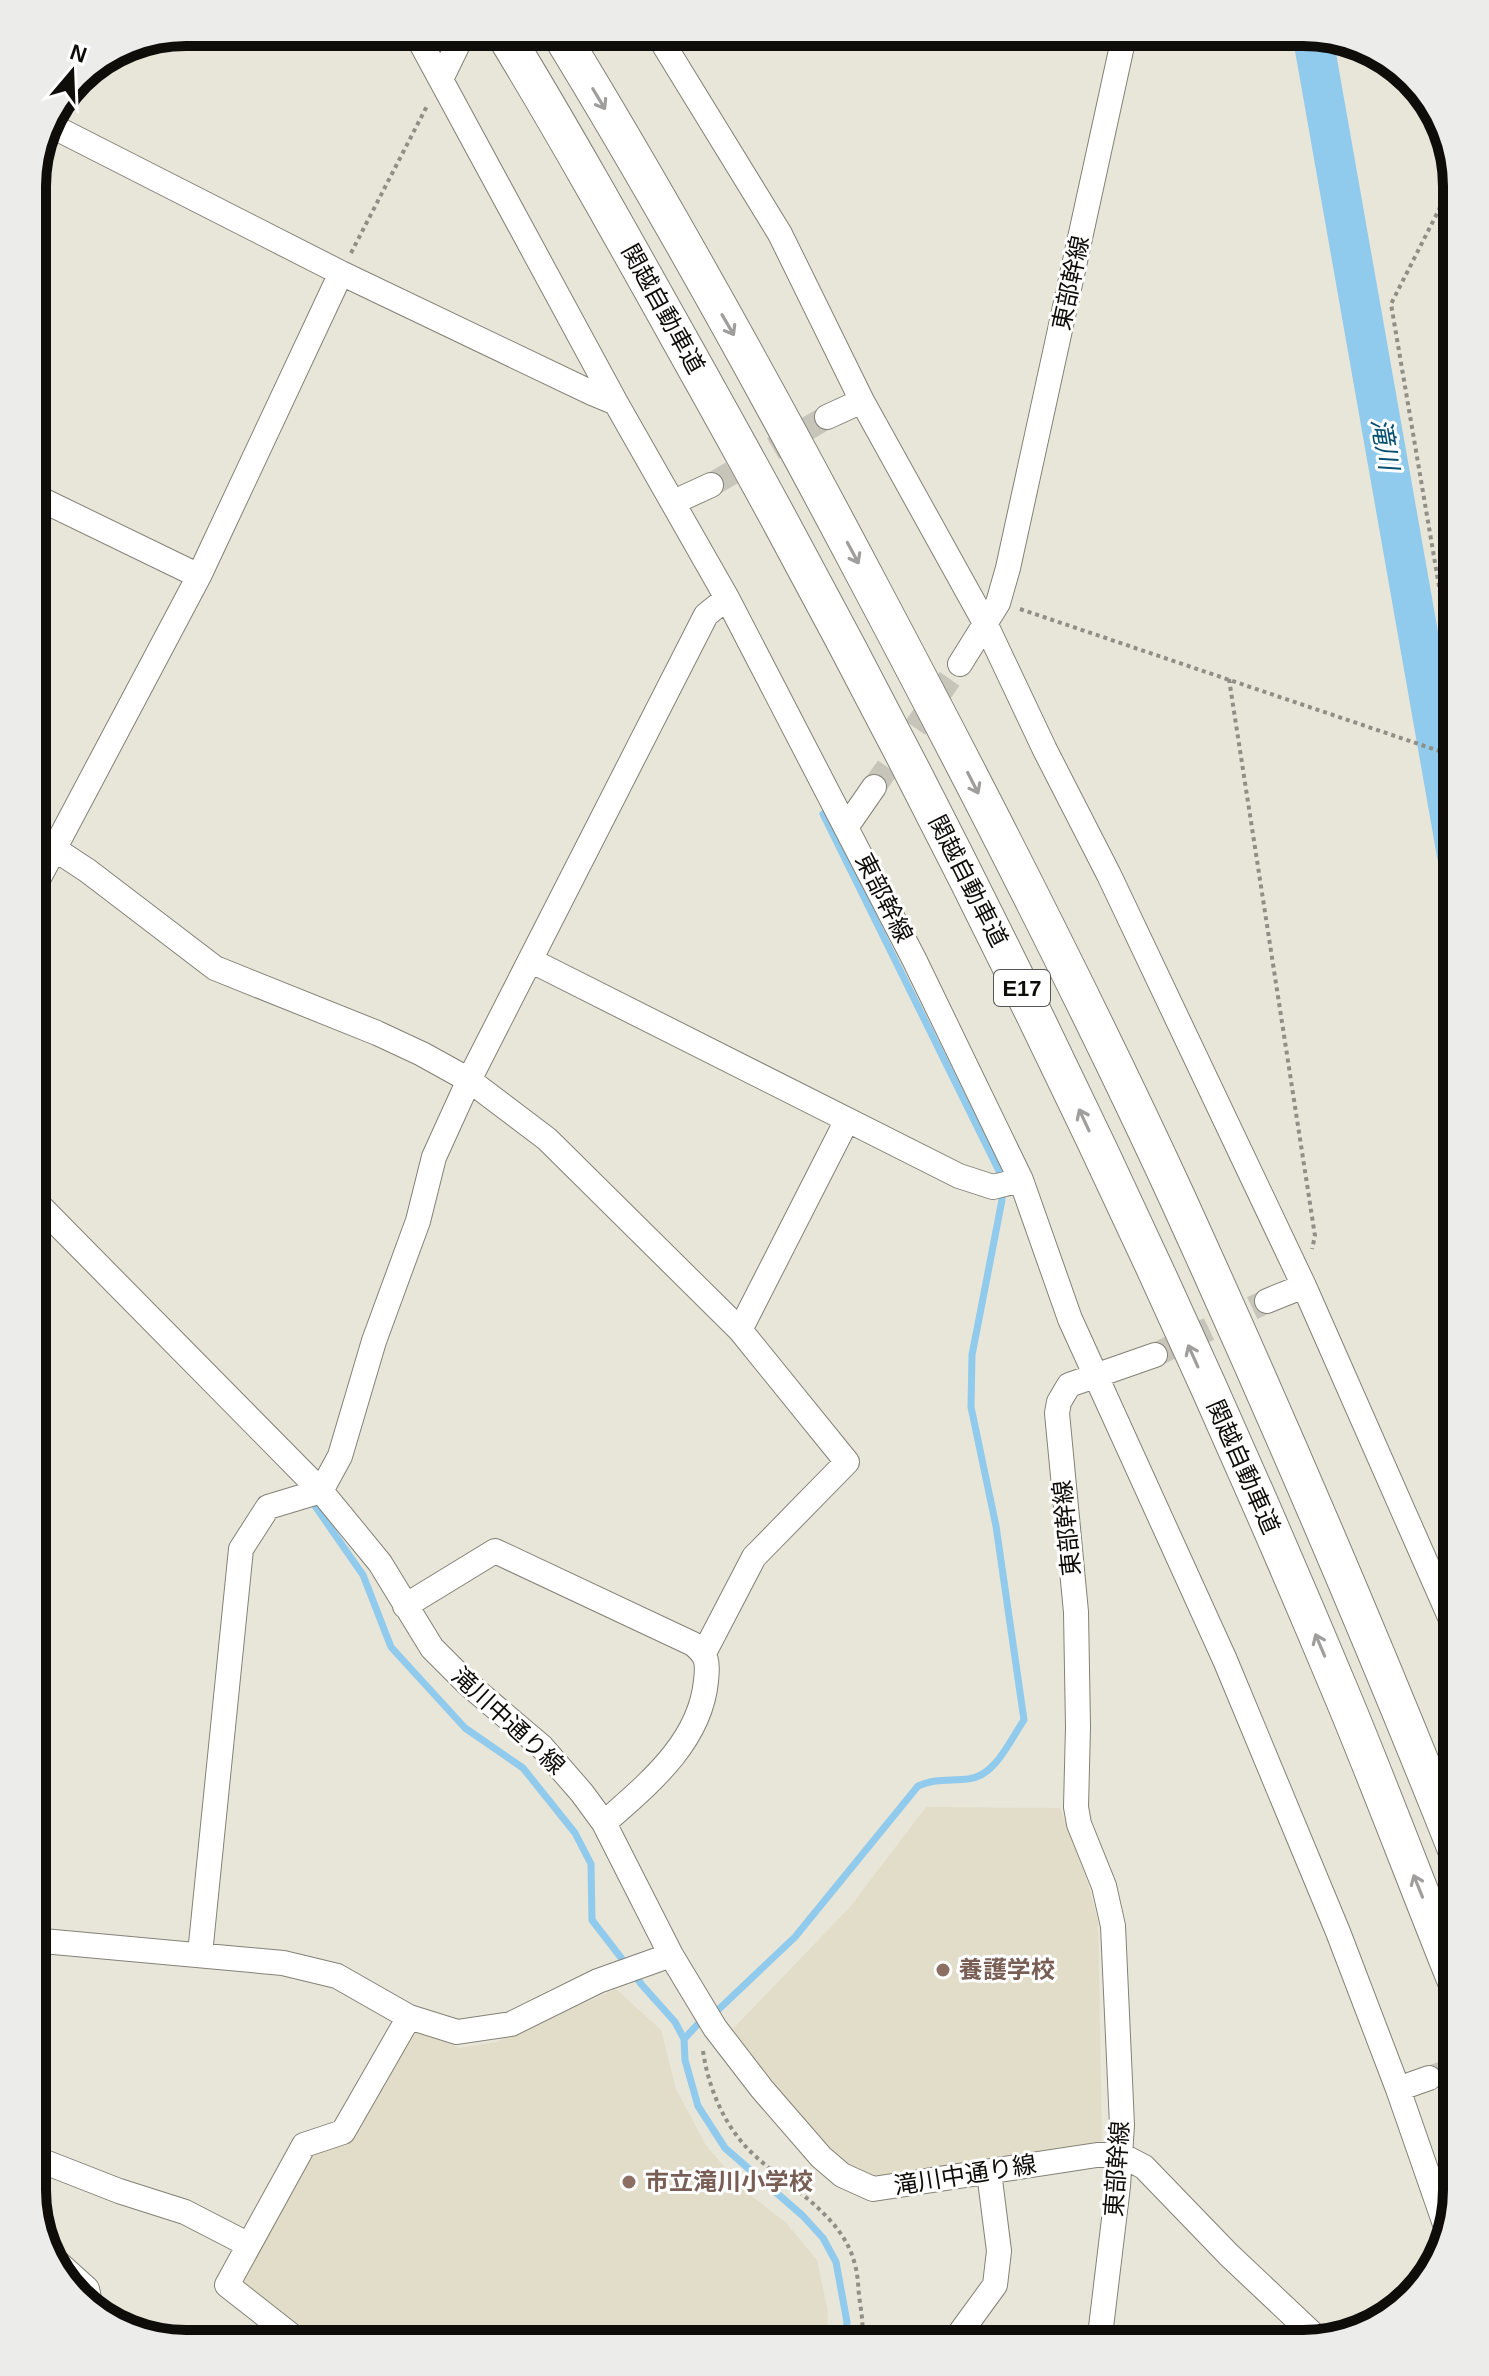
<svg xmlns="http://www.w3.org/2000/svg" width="1489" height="2376" font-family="Arial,'Noto Sans JP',sans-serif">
<rect width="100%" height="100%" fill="#e8e5d9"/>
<!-- built -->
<path fill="#e2ddc9" d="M926,1807L1060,1808L1089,1887L1098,1922L1102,2141L875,2178L851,2169L834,2153L747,2058L729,2033L850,1907Z
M616,1989L661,2030L676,2089L705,2144L744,2190L785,2222L817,2260L828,2312L826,2344H311L240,2283L304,2162L317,2151L348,2145L408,2031L416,2028L459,2048L496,2042Z"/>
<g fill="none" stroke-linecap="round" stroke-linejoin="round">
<!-- stream -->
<path stroke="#90caec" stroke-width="7" d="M313,1503L363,1575L391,1647L465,1728L523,1768L575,1833L591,1864L592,1920L642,1985L675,2022L684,2039L685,2060L698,2106L725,2148L803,2216L823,2238L836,2262L847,2322L844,2344
M684,2039L698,2024L718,2010L795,1937L918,1786C936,1778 949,1781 968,1779C995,1777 1010,1740 1024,1720L996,1526L971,1407L972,1355L1002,1200L1001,1175L823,814"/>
<!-- river -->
<path stroke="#90caec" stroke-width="40" d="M1312,32L1457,855"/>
<!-- minor-tunnel -->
<path stroke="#c7c5ba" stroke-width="24" stroke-dasharray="24 12" stroke-linecap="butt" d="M711,485L827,417
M874,787L960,664
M1155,1355L1267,1301
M1429,2078L1457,2068"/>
<defs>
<path id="minor" d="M415,32L616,403L727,598L914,959L1021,1180L1070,1319L1225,1660L1338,1932L1398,2089L1446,2227
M656,32L780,234L862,401L985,623L1045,750L1109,875L1304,1286L1457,1633
M442,77L459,42
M54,127L341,273L592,393L616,403
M827,417L862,401
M32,495L199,576
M674,502L711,485
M960,664L998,603L1008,568L1125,32
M847,826L874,787
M32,834L88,871L215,968L377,1033L422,1054L469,1080L547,1139L740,1330L847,1462L754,1557L704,1653
M32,891L199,576L341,273
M530,960L959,1176L993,1187L1021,1180
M32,1198L321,1491L380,1563L432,1648L467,1683L542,1747L582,1793L604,1823L671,1955L715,2028L762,2089L821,2157L842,2175L873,2189L1097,2155H1121L1144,2167L1229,2255L1319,2340
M1267,1301L1304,1286
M740,1330L847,1120
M405,1606L495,1551L693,1644C708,1656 708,1663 706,1681C700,1743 647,1785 604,1823
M32,1940L283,1963L337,1976L409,2017L457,2032L511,2024L598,1981L671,1955
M200,1954L241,1549L268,1507L321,1491L340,1456L374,1341L418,1221L434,1157L469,1080L706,615L727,598
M1398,2089L1429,2078
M32,2157L119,2191L185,2212L249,2245
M47,2253L87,2289L91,2308
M302,2344L227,2285L304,2145L343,2132L409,2017
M952,2344L995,2285L999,2251L989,2172
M1099,2344L1118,2186L1122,2125L1113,1926L1104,1886L1079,1824L1076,1807L1078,1727L1076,1612L1057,1413L1059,1402L1069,1385L1155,1355"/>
<path id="highway" d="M503,32C573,147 638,265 704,383C942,809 1156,1249 1344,1700C1383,1794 1419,1890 1457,1984
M559,32C671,215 774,403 874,593C979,791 1082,991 1176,1195C1275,1412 1369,1631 1457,1852"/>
</defs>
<!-- minor casing -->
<use href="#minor" stroke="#848176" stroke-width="26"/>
<!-- highway casing -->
<use href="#highway" stroke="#848176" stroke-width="38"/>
<!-- path -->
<path stroke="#908e85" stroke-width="4" stroke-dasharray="4 4" stroke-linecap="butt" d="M1455,178L1391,304L1457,692
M351,253L428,104
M1020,609L1457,757
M1229,679L1315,1236L1312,1249
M703,2051C708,2086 723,2123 748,2149C783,2185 843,2213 855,2265C858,2275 858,2285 859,2295C861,2312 865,2327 860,2344"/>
<!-- minor -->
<use href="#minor" stroke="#fff" stroke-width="24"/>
<!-- highway -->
<use href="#highway" stroke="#fff" stroke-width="36"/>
</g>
<!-- one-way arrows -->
<defs><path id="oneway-shaft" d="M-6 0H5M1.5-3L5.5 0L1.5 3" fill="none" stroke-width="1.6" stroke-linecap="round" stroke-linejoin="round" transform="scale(2)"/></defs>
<g stroke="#9f9e9d">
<use href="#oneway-shaft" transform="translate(599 99) rotate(59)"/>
<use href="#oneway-shaft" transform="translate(728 325) rotate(60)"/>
<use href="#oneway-shaft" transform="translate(853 553) rotate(62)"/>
<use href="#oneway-shaft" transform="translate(973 783) rotate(63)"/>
<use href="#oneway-shaft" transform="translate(1084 1120) rotate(-115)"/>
<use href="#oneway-shaft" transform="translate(1193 1356) rotate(-114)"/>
<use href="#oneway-shaft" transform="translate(1320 1645) rotate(-113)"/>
<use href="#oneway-shaft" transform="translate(1418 1886) rotate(-112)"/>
</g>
<!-- markers -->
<g fill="#8d6e63" stroke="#fff" stroke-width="3">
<circle cx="943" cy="1970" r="8"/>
<circle cx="629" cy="2182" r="8"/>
</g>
<g text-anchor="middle" stroke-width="6" stroke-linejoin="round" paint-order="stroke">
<!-- shield labels -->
<rect fill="#fff" stroke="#565653" stroke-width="2" x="994" y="970" width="56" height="36" rx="6"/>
<g font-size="22" font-weight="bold" fill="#0e0d09">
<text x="1022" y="996">E17</text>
</g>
<!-- street labels -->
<g font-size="24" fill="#0e0d09" stroke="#fff">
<text transform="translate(1071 283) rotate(-78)" y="8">東部幹線</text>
<text transform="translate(663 309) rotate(61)" y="8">関越自動車道</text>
<text transform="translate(968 881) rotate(63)" y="8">関越自動車道</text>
<text transform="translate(884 898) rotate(63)" y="8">東部幹線</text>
<text transform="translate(1243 1467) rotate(66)" y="8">関越自動車道</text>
<text transform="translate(1067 1528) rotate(-96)" y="8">東部幹線</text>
<text transform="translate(508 1721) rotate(43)" y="8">滝川中通り線</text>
<text transform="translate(1117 2169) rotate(-86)" y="8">東部幹線</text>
<text transform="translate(965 2175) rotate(-9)" y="8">滝川中通り線</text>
</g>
<!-- education labels -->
<g font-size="24" font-weight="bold" fill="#785e54" stroke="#fff" text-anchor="start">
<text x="959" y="1978">養護学校</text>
<text x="645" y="2190">市立滝川小学校</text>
</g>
<!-- water labels -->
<g font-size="26" font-style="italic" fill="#045071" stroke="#fff">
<text transform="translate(1385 444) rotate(80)" y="9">滝川</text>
</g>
</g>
<!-- crop -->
<path d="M0 0H1489V2376H0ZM186 46H1303A140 140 0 0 1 1443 186V2190A140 140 0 0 1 1303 2330H186A140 140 0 0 1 46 2190V186A140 140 0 0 1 186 46Z" fill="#ececeb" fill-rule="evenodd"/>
<path fill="none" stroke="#0e0d09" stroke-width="10" d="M186 46H1303A140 140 0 0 1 1443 186V2190A140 140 0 0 1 1303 2330H186A140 140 0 0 1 46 2190V186A140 140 0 0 1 186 46Z"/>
<!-- north arrow -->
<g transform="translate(72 72) rotate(19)" stroke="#ffffff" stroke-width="6" paint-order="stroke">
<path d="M0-6L14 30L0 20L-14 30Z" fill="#0e0d09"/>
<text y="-12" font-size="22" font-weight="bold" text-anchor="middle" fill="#0e0d09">N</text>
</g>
</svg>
